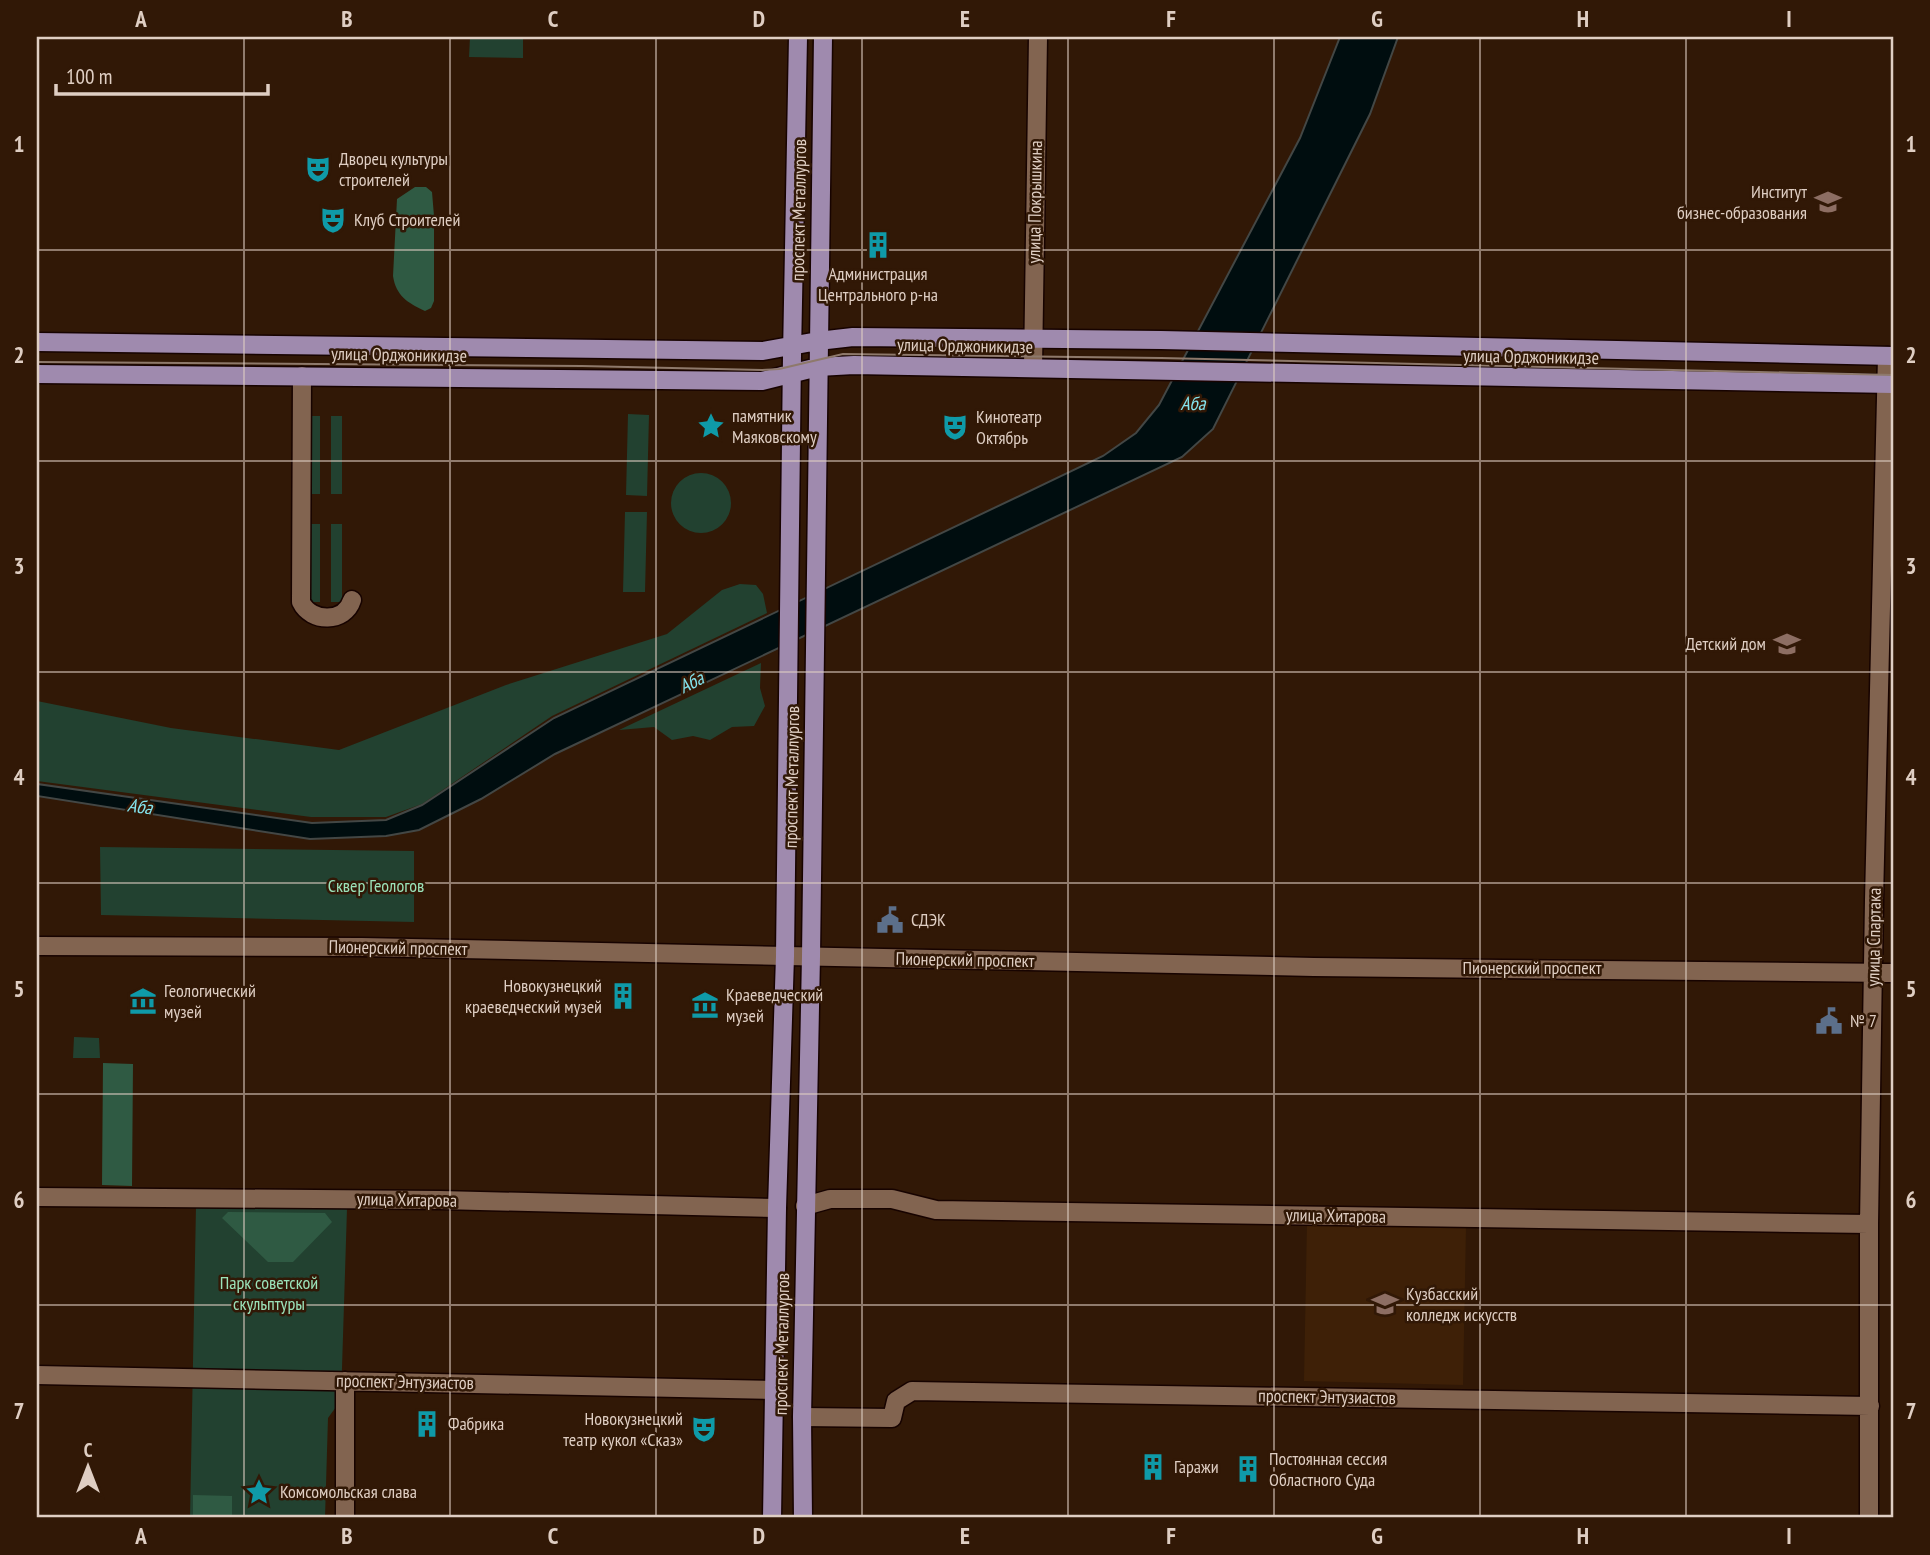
<svg xmlns="http://www.w3.org/2000/svg" width="1930" height="1555" font-family="'PT Sans Narrow',sans-serif">
<rect width="100%" height="100%" fill="#311806"/>
<!-- built -->
<path fill="#3e2007" d="M1307,1223L1466,1226L1463,1385L1304,1381Z"/>
<!-- green -->
<path fill="#224130" d="M470,37H523V58L469,57Z
M628,414L649,415L647,496L626,495Z
M309,416H320V494H309Z
M331,416H342V494H331Z
M671 503a30 30 0 1 1 60 0a30 30 0 1 1-60 0Z
M625,512H647L645,592H623Z
M309,524H320V602H309Z
M331,524H342V602H331Z
M740,584L756,585L763,594L767,613L552,716L422,804L386,817H311L37,781V701L171,728L339,750L506,685L667,634L722,590Z
M761,663L760,688L765,706L754,726L732,727L710,740L693,736L672,740L654,727L619,730Z
M100,847L414,851V922L101,915Z
M74,1037L99,1038L100,1058H73Z
M196,1206L347,1209L341,1400L328,1418L325,1518H190Z"/>
<!-- forest -->
<path fill="#2f5a43" d="M415,187H426L432,192L434,216V301L431,308L425,311C408,303 396,296 393,276L397,199Z
M103,1063L133,1064L132,1186L102,1185Z
M228,1212L325,1213L332,1222L293,1262H268L222,1218Z
M193,1495L232,1496V1518H193Z"/>
<!-- water -->
<path fill="#000d0f" stroke="#434745" stroke-width="2" d="M1340,37H1398L1370,114L1213,429L1182,457L555,754L481,799L419,830L386,836L310,839L37,796V784L312,823L386,820L422,805L554,718L1103,456L1136,433L1159,405L1300,138Z"/>
<g fill="none" stroke-linecap="round" stroke-linejoin="round">
<defs>
<path id="minor" d="M1033,368L1038,37
M302,376L301,602C311,623 345,623 352,600
M37,946L362,947L1314,967L1893,973
M37,1197L440,1200L777,1208
M805,1206L830,1199H892L936,1210L1869,1224
M37,1375L774,1390
M802,1417L892,1418L896,1401L912,1391L1870,1406
M345,1518V1381
M1869,1518V1224L1874,900L1887,356"/>
<path id="major" d="M37,342L763,351L818,341L853,337L1161,340L1893,356
M37,374L762,381L818,367L854,365L1893,384
M772,1518L777,1208L785,956L792,355L798,37
M803,1518L802,1417L811,956L823,37"/>
</defs>
<!-- minor casing -->
<use href="#minor" stroke="#170300" stroke-width="21"/>
<!-- major casing -->
<use href="#major" stroke="#170300" stroke-width="21"/>
<!-- minor -->
<use href="#minor" stroke="#826450" stroke-width="18"/>
<!-- major -->
<use href="#major" stroke="#9f8aae" stroke-width="18"/>
<!-- tram -->
<path stroke="#8e796b" stroke-width="2" d="M37,362L582,366L762,370L779,369L843,354L1161,358L1893,375"/>
</g>
<!-- grid -->
<path fill="none" stroke="#dfcec3" stroke-width="2" stroke-opacity="0.55" d="M244,37V1518M450,37V1518M656,37V1518M862,37V1518M1068,37V1518M1274,37V1518M1480,37V1518M1686,37V1518M37,250H1893M37,461H1893M37,672H1893M37,883H1893M37,1094H1893M37,1305H1893"/>
<!-- icons -->
<defs>
<symbol id="theatre-bare" viewBox="-9 -9 18 18"><path d="M-5-5.5Q0-4 5-5.5V0Q5 5 0 6Q-5 5-5 0ZM-3.3-2.5H-1v1.5H-3.3ZM1-2.5H3.3v1.5H1ZM-2.8 1Q0 5.5 2.8 1Z" fill="#0f9aa8" stroke="#311806" stroke-width="2.5" paint-order="stroke"/></symbol>
<symbol id="university-bare" viewBox="-9 -9 18 18"><path d="M0-5L7-2L0 1L-7-2ZM-4 1L0 2.5L4 1V4Q0 6-4 4Z" fill="#8d6e63" stroke="#311806" stroke-width="2.5" paint-order="stroke"/></symbol>
<symbol id="building-bare" viewBox="-9 -9 18 18"><path d="M-4-6H4V6H1V3H-1V6H-4ZM-2.5-4.3h1.7v1.8h-1.7ZM.8-4.3h1.7v1.8H.8ZM-2.5-1h1.7V.8h-1.7ZM.8-1h1.7V.8H.8Z" fill="#0f9aa8" stroke="#311806" stroke-width="2.5" paint-order="stroke"/></symbol>
<symbol id="sight-bare" viewBox="-9 -9 18 18"><path d="M0-6L1.8-2.2L6-1.7L2.9 1.2L3.7 5.4L0 3.3L-3.7 5.4L-2.9 1.2L-6-1.7L-1.8-2.2Z" fill="#0f9aa8" stroke="#311806" stroke-width="2.5" paint-order="stroke"/></symbol>
<symbol id="school-bare" viewBox="-9 -9 18 18"><path d="M0-5L7-2L0 1L-7-2ZM-4 1L0 2.5L4 1V4Q0 6-4 4Z" fill="#8d6e63" stroke="#311806" stroke-width="2.5" paint-order="stroke"/></symbol>
<symbol id="civic-bare" viewBox="-9 -9 18 18"><path d="M-.6-6.5H3V-4.5H.6V-3L4-1V1h2V6H-6V1h2V-1L-.6-3ZM-1.2 2.5V6h2.4V2.5Z" fill="#5c6f8a" stroke="#311806" stroke-width="2.5" paint-order="stroke"/></symbol>
<symbol id="museum-bare" viewBox="-9 -9 18 18"><path d="M0-6L6-3V-2H-6V-3ZM-5-1h2V3h-2ZM-1-1h2V3h-2ZM3-1h2V3H3ZM-6 4H6V6H-6Z" fill="#0f9aa8" stroke="#311806" stroke-width="2.5" paint-order="stroke"/></symbol>
</defs>
<g fill-rule="evenodd">
<use href="#theatre-bare" x="299" y="150" width="38" height="38"/>
<use href="#university-bare" x="1809" y="183" width="38" height="38"/>
<use href="#theatre-bare" x="314" y="201" width="38" height="38"/>
<use href="#building-bare" x="859" y="226" width="38" height="38"/>
<use href="#sight-bare" x="692" y="407" width="38" height="38"/>
<use href="#theatre-bare" x="936" y="408" width="38" height="38"/>
<use href="#school-bare" x="1768" y="625" width="38" height="38"/>
<use href="#civic-bare" x="871" y="901" width="38" height="38"/>
<use href="#building-bare" x="604" y="977" width="38" height="38"/>
<use href="#museum-bare" x="124" y="982" width="38" height="38"/>
<use href="#museum-bare" x="686" y="986" width="38" height="38"/>
<use href="#civic-bare" x="1810" y="1002" width="38" height="38"/>
<use href="#university-bare" x="1366" y="1285" width="38" height="38"/>
<use href="#building-bare" x="408" y="1405" width="38" height="38"/>
<use href="#theatre-bare" x="685" y="1410" width="38" height="38"/>
<use href="#building-bare" x="1134" y="1448" width="38" height="38"/>
<use href="#building-bare" x="1229" y="1450" width="38" height="38"/>
<use href="#sight-bare" x="240" y="1473" width="38" height="38"/>
</g>
<g text-anchor="middle" stroke-width="5" stroke-linejoin="round" paint-order="stroke">
<!-- poi labels -->
<g font-size="18" fill="#dfcec3" stroke="#311806" text-anchor="start">
<text x="339" y="165">Дворец культуры<tspan x="339" dy="21">строителей</tspan></text>
<text x="1807" y="198" text-anchor="end">Институт<tspan x="1807" dy="21">бизнес-образования</tspan></text>
<text x="354" y="226">Клуб Строителей</text>
<text x="878" y="280" text-anchor="middle">Администрация<tspan x="878" dy="21">Центрального р-на</tspan></text>
<text x="732" y="422">памятник<tspan x="732" dy="21">Маяковскому</tspan></text>
<text x="976" y="423">Кинотеатр<tspan x="976" dy="21">Октябрь</tspan></text>
<text x="1766" y="650" text-anchor="end">Детский дом</text>
<text x="911" y="926">СДЭК</text>
<text x="602" y="992" text-anchor="end">Новокузнецкий<tspan x="602" dy="21">краеведческий музей</tspan></text>
<text x="164" y="997">Геологический<tspan x="164" dy="21">музей</tspan></text>
<text x="726" y="1001">Краеведческий<tspan x="726" dy="21">музей</tspan></text>
<text x="1850" y="1027">№ 7</text>
<text x="1406" y="1300">Кузбасский<tspan x="1406" dy="21">колледж искусств</tspan></text>
<text x="683" y="1425" text-anchor="end">Новокузнецкий<tspan x="683" dy="21">театр кукол «Сказ»</tspan></text>
<text x="448" y="1430">Фабрика</text>
<text x="1269" y="1465">Постоянная сессия<tspan x="1269" dy="21">Областного Суда</tspan></text>
<text x="1174" y="1473">Гаражи</text>
<text x="280" y="1498">Комсомольская слава</text>
</g>
<!-- street labels -->
<g font-size="18" fill="#dfcec3" stroke="#311806">
<text transform="translate(1035 202) rotate(-89)" y="6">улица Покрышкина</text>
<text transform="translate(799 210) rotate(-89)" y="6">проспект Металлургов</text>
<text transform="translate(965 346) rotate(1)" y="6">улица Орджоникидзе</text>
<text transform="translate(399 355) rotate(1)" y="6">улица Орджоникидзе</text>
<text transform="translate(1531 357) rotate(1)" y="6">улица Орджоникидзе</text>
<text transform="translate(792 777) rotate(-89)" y="6">проспект Металлургов</text>
<text transform="translate(1874 937) rotate(-89)" y="6">улица Спартака</text>
<text transform="translate(398 948) rotate(1)" y="6">Пионерский проспект</text>
<text transform="translate(965 960) rotate(1)" y="6">Пионерский проспект</text>
<text x="1532" y="974">Пионерский проспект</text>
<text transform="translate(407 1200) rotate(1)" y="6">улица Хитарова</text>
<text transform="translate(1336 1216) rotate(1)" y="6">улица Хитарова</text>
<text transform="translate(782 1344) rotate(-89)" y="6">проспект Металлургов</text>
<text transform="translate(405 1382) rotate(1)" y="6">проспект Энтузиастов</text>
<text transform="translate(1327 1397) rotate(1)" y="6">проспект Энтузиастов</text>
</g>
<!-- park labels -->
<g font-size="18" fill="#9be3ba" stroke="#311806">
<text x="376" y="892">Сквер Геологов</text>
<text x="269" y="1289">Парк советской<tspan x="269" dy="21">скульптуры</tspan></text>
</g>
<!-- water labels -->
<g font-size="19" font-style="italic" fill="#84e4ee" stroke="#311806">
<text x="1193" y="410">Аба</text>
<text transform="translate(691 682) rotate(-27)" y="7">Аба</text>
<text transform="translate(140 806) rotate(8)" y="7">Аба</text>
</g>
</g>
<!-- border -->
<rect width="1930" height="1555" fill="none" stroke="#311806" stroke-width="77"/>
<!-- north arrow -->
<g transform="translate(88 1467)" stroke="#311806" stroke-width="5" paint-order="stroke">
<path d="M0-5L12 26L0 18L-12 26Z" fill="#dfcec3"/>
<text y="-10" font-size="19" font-weight="bold" text-anchor="middle" fill="#dfcec3">С</text>
</g>
<!-- scale -->
<path d="M56 84v10h212v-10" fill="none" stroke="#dfcec3" stroke-width="3.5"/>
<text x="66" y="84" font-size="21" fill="#dfcec3" stroke="#311806" stroke-width="5" paint-order="stroke">100 m</text>
<rect x="38" y="38" width="1854" height="1478" fill="none" stroke="#dfcec3" stroke-width="2.5"/>
<g font-size="23" text-anchor="middle" font-weight="bold" fill="#dfcec3">
<text x="141" y="27">A</text>
<text x="347" y="27">B</text>
<text x="553" y="27">C</text>
<text x="759" y="27">D</text>
<text x="965" y="27">E</text>
<text x="1171" y="27">F</text>
<text x="1377" y="27">G</text>
<text x="1583" y="27">H</text>
<text x="1789" y="27">I</text>
<text x="19" y="152">1</text>
<text x="1911" y="152">1</text>
<text x="19" y="363">2</text>
<text x="1911" y="363">2</text>
<text x="19" y="574">3</text>
<text x="1911" y="574">3</text>
<text x="19" y="785">4</text>
<text x="1911" y="785">4</text>
<text x="19" y="997">5</text>
<text x="1911" y="997">5</text>
<text x="19" y="1208">6</text>
<text x="1911" y="1208">6</text>
<text x="19" y="1419">7</text>
<text x="1911" y="1419">7</text>
<text x="141" y="1544">A</text>
<text x="347" y="1544">B</text>
<text x="553" y="1544">C</text>
<text x="759" y="1544">D</text>
<text x="965" y="1544">E</text>
<text x="1171" y="1544">F</text>
<text x="1377" y="1544">G</text>
<text x="1583" y="1544">H</text>
<text x="1789" y="1544">I</text>
</g>
</svg>
